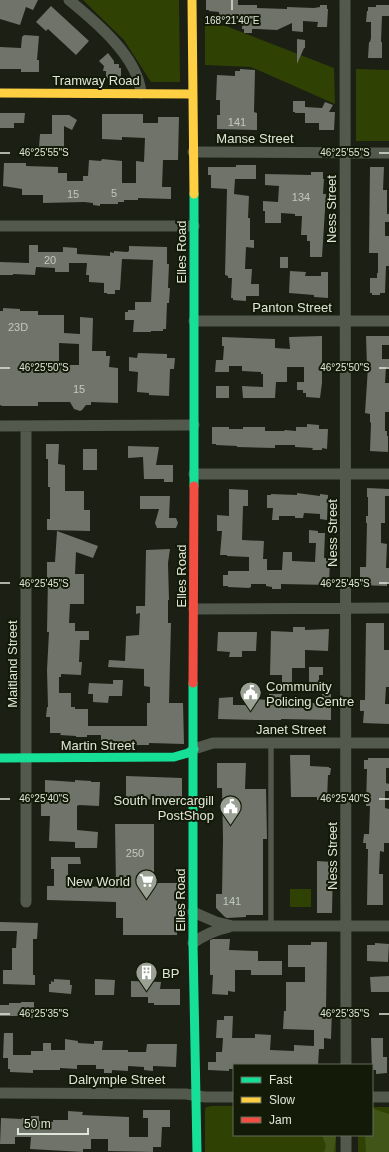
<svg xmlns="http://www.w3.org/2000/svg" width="389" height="1152" font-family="Arial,sans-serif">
<rect width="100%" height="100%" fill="#1b1f14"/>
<!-- green -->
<path fill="#304203" d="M83,0H179L180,82H151L124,40Z
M205,25L226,26L334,68L335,104L251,67L205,65Z
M356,69L389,70V141H356Z
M290,889H311V907H290Z
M212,1106H234V1135H336V1152H205V1110L206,1107Z
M372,1107H389V1152H358V1135H372Z"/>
<!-- forest -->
<path fill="#405517" d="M374,1109L389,1114V1152H366L365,1135H372V1110Z
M322,1135H336L334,1152H324L326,1146Z"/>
<!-- building -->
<path fill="#6f7369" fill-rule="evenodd" d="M0,0H38L33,10L26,7L20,25L0,19Z
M206,0H238V5H257V8L287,9V7L314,8L320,7V5H327V9H328L327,27H317L318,22L303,21V32L292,31V23L277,30L257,29H252V33H244V29H242V17L219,16V12L209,11V10H206Z
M376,5H389V16H382L381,42H382V58H368L369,42H370L371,38V22H366L367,11H368V7H376Z
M51,6L89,41L76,55L48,29L46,31L36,22Z
M24,35L39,36L37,60H39V72H21V69H0V47L21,48L22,37Z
M297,39L305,40V48H304L297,64Z
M108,53L114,61V64H119V68H121V78H106V71H103L104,66L99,61Z
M240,69L255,70L254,112L257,113V130L217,129V115H220V100H216L217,75L235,76V71H240Z
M293,101H305V113H295V112H293Z
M325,102L333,105L329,112H335L334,130H319V123H305V107L322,108Z
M0,113H25L24,123H14V128H0Z
M102,114H143V123H158V117H179L178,160H163L162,187H171V199L138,198V200H124V202H118V204H100V206L93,205V203L84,202L43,203V195H22V189L3,186L4,163H26V166L58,167V173H67V181H83V176H88L89,160L101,161L102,159L122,161V183H136V161L144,162L145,138L122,137V140L102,139Z
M52,115H69L77,120L72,130L64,126V148L39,147L40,134H52Z
M236,165H256V179H235L234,194L249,196L248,218H250V240H254V248L246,247L245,269H252L251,284H259V296H246V301L233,300V298H231L232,278H228V276L225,275L227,189L211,188V175H208V167H236Z
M370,167H384L383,190H387V214H389V222H385V236H389V266H386L385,293H380V295H372V293H370V278H377V273H378V253H369Z
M311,172H323V179H324L323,194H326L322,257H310V241H307V235H301L302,216H295V214L281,213V223H265V211H263V201L278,202L279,186L265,185V174L311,175Z
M29,245H38V252H63V247L77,248V254L110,256V252L114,253V251L127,252L129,251V246L167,247V264H169L168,288H170L169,303H167L166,329H163V331H151V332H133L134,320H125V312H128V310H135V302H151L153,260L122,259L120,290H115V294H107V293H104V283L89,282V275H86L87,263H69V272H55V268L36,267L35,275L13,274V275H0V262L29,263Z
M280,257H288V268H280Z
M290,271L306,272L305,276H321V272H328V298L314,297V295L289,293Z
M3,308L20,309V311H38V315H64V333L80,334V317L93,318L92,351H106V356H110L109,367L118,368V403L91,402V405H86L82,410L80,411L74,409L70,402H38V406H2L0,405V311H3ZM59,343L79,344V365H59Z
M322,336V383L320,398L306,397V393H303V390H297V382H304V367H287V382H276L275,398H243L242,386L263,387V374H261V372L242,371V366H229V372H215L216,360H223L224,346H222V337L275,339V348L290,349L289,337Z
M366,336H389V345H382V359H389V367H386L385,383H389V412H385V431H387V436H388V452L370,451L371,423L370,422V414L365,413L368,367H367Z
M138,353L167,354V358H175L174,369H170L169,396L149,395V393L137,392L138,372L129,371V357L137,358Z
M216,386H229V398H216Z
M307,424L319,425V429H328L327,449L322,448V450H312L313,448L295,447V445H275V448L237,447V446L216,445V444H212V427H229V429H243V427H265V431H284L285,430L296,431V427H307Z
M46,444H59L58,464L65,465V491H84V510H90V531L47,530V519H50V487H48V459H46Z
M128,446L159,447L156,465H173V482H164V479H144L143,457L128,458Z
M83,449H97V470H83Z
M367,488L389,489V496H385V523H381V543L387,544L386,568H389V582H387V586L360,585V567H366L367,523H366V516H368V497H367Z
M229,489L248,490V506H243L242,540L264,541L263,559H267V570H282L283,552H292V561L315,562L316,543H309V530L318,531V533H325L324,558H330L329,585L281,584V589H272V587L266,586V584H251V587L249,588L228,587V586H223V575H228V571H249V557L227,556V555H220L222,531H217V515L229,516Z
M297,493L320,496V494L328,495L327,520L320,519V514L304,513L303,518H295V516H279V520H272L273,508H267V495H271V494L297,495Z
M140,496H170L169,518H176L178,523L176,528H157L155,523L159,509H140Z
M57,531L98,546L93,558L76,552L75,574H84V604H70L69,623H75V631H89V640H80L79,662H82L81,675L61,674V677H59V693H71V707H75V709H88V726H147V703H150V687L144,686V669L108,667L109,660L125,661L126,636L139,635L140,613L136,614V606H145L146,550L170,549L168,563L169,600H168V623H171L169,703H183L184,744L149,743V745H101V735H87V737H76V736L60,735L61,733H50V717H46L47,707H48L47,670L49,632H47L48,577H47V562H55Z
M366,623H384V650H389V687H386L385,704H389V724L363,723L364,711H360V700H365Z
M293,627H305V630L329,629L328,651L305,650V668H292V685H282V675H270L271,631L293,632Z
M218,632H257L256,651H242V657H229L230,652L217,651Z
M309,667H323V675H319V686H309Z
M113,680H123L122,696H109L108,703L93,702V694H88L89,683L113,684Z
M269,694H282V704L298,705V699H306V703H320V701H323L322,694H331V720L281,719V720H258L218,719L219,698L233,697V705H251L252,699L269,700Z
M290,755H310V766L329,767V768H331L330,775H328L327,800H317V797H291Z
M368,758H389V768H386V783L389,784V791H385V808L389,809V843H384V852L380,851L379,874H383V905H367L368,849H366V843H363L364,834H369L370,806H366L367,769H364V760H368Z
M217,763H246L245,789H266L267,839H263V915H246V917L227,918L225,917L216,908V894H222L223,839L222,788H217Z
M126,776L182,778V800L126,799Z
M45,780L75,782V780L91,781V782H100L99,806L79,805L77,806V830L98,832L97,848H75V842L49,841L50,816H41V800H45Z
M115,824H154V883H177V935H123V918H116V902L47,900V886H54V869H51V857H80L81,864H68V886L116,887Z
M317,861L333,862L332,913H317Z
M0,922L38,923L37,939H33V975H35V985L3,984V970H12V948H16L17,931H0Z
M213,939H230L229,950L258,951V961H282V975H251V970H235V992L228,991V995L212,994L213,975H210V940Z
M311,942H327L326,1009H332L331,1039L324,1038V1049H319L318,1065H234L233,1069H229V1071L208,1070V1062H216V1052H222L223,1038H216L217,1020H224V1016H233L232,1038H255V1034L271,1035L270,1050L294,1051V1045L314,1046V1030L283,1029L284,1011H286V982H305V967H288V945H311Z
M375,943L389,944L388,962L367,961V945H375Z
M389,976V992H371L370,977Z
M54,979L70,980V985H72L71,994L49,992V984H51V981L54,982Z
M95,979L115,980L114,995H95Z
M131,981L161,982L160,989H180V1005H154V1003H148V997H131Z
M21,1002H34V1018H21V1016H0V1005H9V1003H21Z
M4,1033H13V1055H31V1051H43V1043H51V1050H65V1039L78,1041V1043L94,1044V1041H103L102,1050H128V1052H146L147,1044H177L176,1067L153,1066V1071L144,1070V1067L128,1066V1071L112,1070V1073H104V1069H96V1065H77V1069L60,1068V1070H33V1073L10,1072V1069H8V1058H3Z
M371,1038H383V1057H387V1073L376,1074V1070H372Z
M143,1110H170V1127H162L161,1147H153V1152L108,1151V1139H91V1149H83V1152L30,1149L31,1137H15V1144H0L1,1118L22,1119V1118H31V1116H39V1121L53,1122V1120H68V1111L83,1112L82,1115L129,1117V1137H148V1118H143Z"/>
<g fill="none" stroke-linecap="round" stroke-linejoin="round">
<!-- lane -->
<path stroke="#54594d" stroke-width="5.5" d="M271,743V926"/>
<!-- street -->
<path stroke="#54594d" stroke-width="11" d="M69,0C96,22 138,57 141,93
M345,0L346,1065
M193,152L389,153
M0,226H194
M194,321H389
M0,426L194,425
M194,474H389
M194,609L389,608
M194,749L213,743H389
M26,902V426
M193,912L216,922L233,926H389
M193,943C205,934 215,930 229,927
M0,1093L186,1094L205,1097H234
M372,1097H389
M346,1135V1152"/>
<!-- fast -->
<path stroke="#16e098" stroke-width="9" d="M194,486V194
M193,683V943L197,1152
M0,758L174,757L188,753L194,749"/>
<!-- slow -->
<path stroke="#ffcf43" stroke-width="9" d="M192,0L194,194
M0,93L192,94"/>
<!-- jam -->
<path stroke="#f24e42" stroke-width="9" d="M193,683L194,486"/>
</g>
<!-- ticks -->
<path fill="none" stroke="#dfe5d8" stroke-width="1.5" d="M232,0V10M0,153H10M379,153H389M0,368H10M379,368H389M0,583H10M379,583H389M0,799H10M379,799H389M0,1014H10M379,1014H389"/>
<!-- icons -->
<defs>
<symbol id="civic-pin" viewBox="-11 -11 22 30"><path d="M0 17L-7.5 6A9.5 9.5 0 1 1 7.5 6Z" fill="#9aa093" stroke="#131a07"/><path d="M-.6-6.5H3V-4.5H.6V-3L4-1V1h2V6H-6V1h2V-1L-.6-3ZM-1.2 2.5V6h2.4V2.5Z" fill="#fff"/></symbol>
<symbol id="supermarket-pin" viewBox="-11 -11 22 30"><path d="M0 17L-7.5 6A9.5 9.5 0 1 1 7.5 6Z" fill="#9aa093" stroke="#131a07"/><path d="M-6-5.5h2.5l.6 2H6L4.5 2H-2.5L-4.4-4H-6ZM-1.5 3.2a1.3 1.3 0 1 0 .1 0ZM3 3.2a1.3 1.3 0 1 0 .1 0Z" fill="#fff"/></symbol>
<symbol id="building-pin" viewBox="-11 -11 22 30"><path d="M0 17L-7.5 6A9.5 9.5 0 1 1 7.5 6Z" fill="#9aa093" stroke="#131a07"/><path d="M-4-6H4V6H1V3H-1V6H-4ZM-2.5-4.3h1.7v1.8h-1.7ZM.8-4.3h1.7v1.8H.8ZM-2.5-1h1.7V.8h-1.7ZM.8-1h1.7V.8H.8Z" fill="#fff"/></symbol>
</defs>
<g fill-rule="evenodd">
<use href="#civic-pin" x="238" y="680" width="25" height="34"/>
<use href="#civic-pin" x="218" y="794" width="25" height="34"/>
<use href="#supermarket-pin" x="134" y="868" width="25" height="34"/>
<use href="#building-pin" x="134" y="960" width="25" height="34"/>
</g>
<g text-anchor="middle" stroke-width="4" stroke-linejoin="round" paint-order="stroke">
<!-- number labels -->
<g font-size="11" fill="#c3c8bc">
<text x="237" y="126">141</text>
<text x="114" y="197">5</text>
<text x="73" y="198">15</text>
<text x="301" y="201">134</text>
<text x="50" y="264">20</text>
<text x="18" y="331">23D</text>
<text x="79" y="393">15</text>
<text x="135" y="857">250</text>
<text x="232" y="905">141</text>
</g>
<!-- street labels -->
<g font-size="13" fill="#dfe5d8" stroke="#131a07">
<text x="96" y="85">Tramway Road</text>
<text x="255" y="143">Manse Street</text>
<text transform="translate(331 209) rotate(-90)" y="5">Ness Street</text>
<text transform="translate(181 252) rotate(-90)" y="5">Elles Road</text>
<text x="292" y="312">Panton Street</text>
<text transform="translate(332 533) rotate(-90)" y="5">Ness Street</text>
<text transform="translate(181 576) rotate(-90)" y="5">Elles Road</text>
<text transform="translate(12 664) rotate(-90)" y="5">Maitland Street</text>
<text x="291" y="734">Janet Street</text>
<text x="98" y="750">Martin Street</text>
<text transform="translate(332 856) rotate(-90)" y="5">Ness Street</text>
<text transform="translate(180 900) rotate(-90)" y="5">Elles Road</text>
<text x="117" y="1084">Dalrymple Street</text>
</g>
<!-- poi labels -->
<g font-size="13" fill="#dfe5d8" stroke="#131a07" text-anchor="start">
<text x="266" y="691">Community<tspan x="266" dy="15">Policing Centre</tspan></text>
<text x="214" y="805" text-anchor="end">South Invercargill<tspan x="214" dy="15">PostShop</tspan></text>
<text x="130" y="886" text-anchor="end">New World</text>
<text x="162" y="978">BP</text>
</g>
</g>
<g font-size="10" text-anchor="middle" fill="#dfe5d8" stroke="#131a07" stroke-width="4" stroke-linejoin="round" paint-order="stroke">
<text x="232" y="24">168°21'40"E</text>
<text x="345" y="156">46°25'55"S</text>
<text x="44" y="156">46°25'55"S</text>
<text x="345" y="371">46°25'50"S</text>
<text x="44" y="371">46°25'50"S</text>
<text x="345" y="587">46°25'45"S</text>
<text x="44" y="587">46°25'45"S</text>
<text x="44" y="802">46°25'40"S</text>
<text x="345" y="802">46°25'40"S</text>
<text x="345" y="1017">46°25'35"S</text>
<text x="44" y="1017">46°25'35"S</text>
</g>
<!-- legend -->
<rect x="233" y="1064" width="140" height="72" fill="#131a07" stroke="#656b5b"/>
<rect x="241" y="1077" width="20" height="6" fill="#16e098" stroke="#656b5b"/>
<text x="269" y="1084" font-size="12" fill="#dfe5d8">Fast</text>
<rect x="241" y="1097" width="20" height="6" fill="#ffcf43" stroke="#656b5b"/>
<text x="269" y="1104" font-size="12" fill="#dfe5d8">Slow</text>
<rect x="241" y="1117" width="20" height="6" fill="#f24e42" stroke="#656b5b"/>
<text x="269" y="1124" font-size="12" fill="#dfe5d8">Jam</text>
<!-- scale -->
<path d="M18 1128v6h70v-6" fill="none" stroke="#dfe5d8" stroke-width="2"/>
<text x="24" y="1128" font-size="12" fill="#dfe5d8" stroke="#131a07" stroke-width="3" paint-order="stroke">50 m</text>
</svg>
